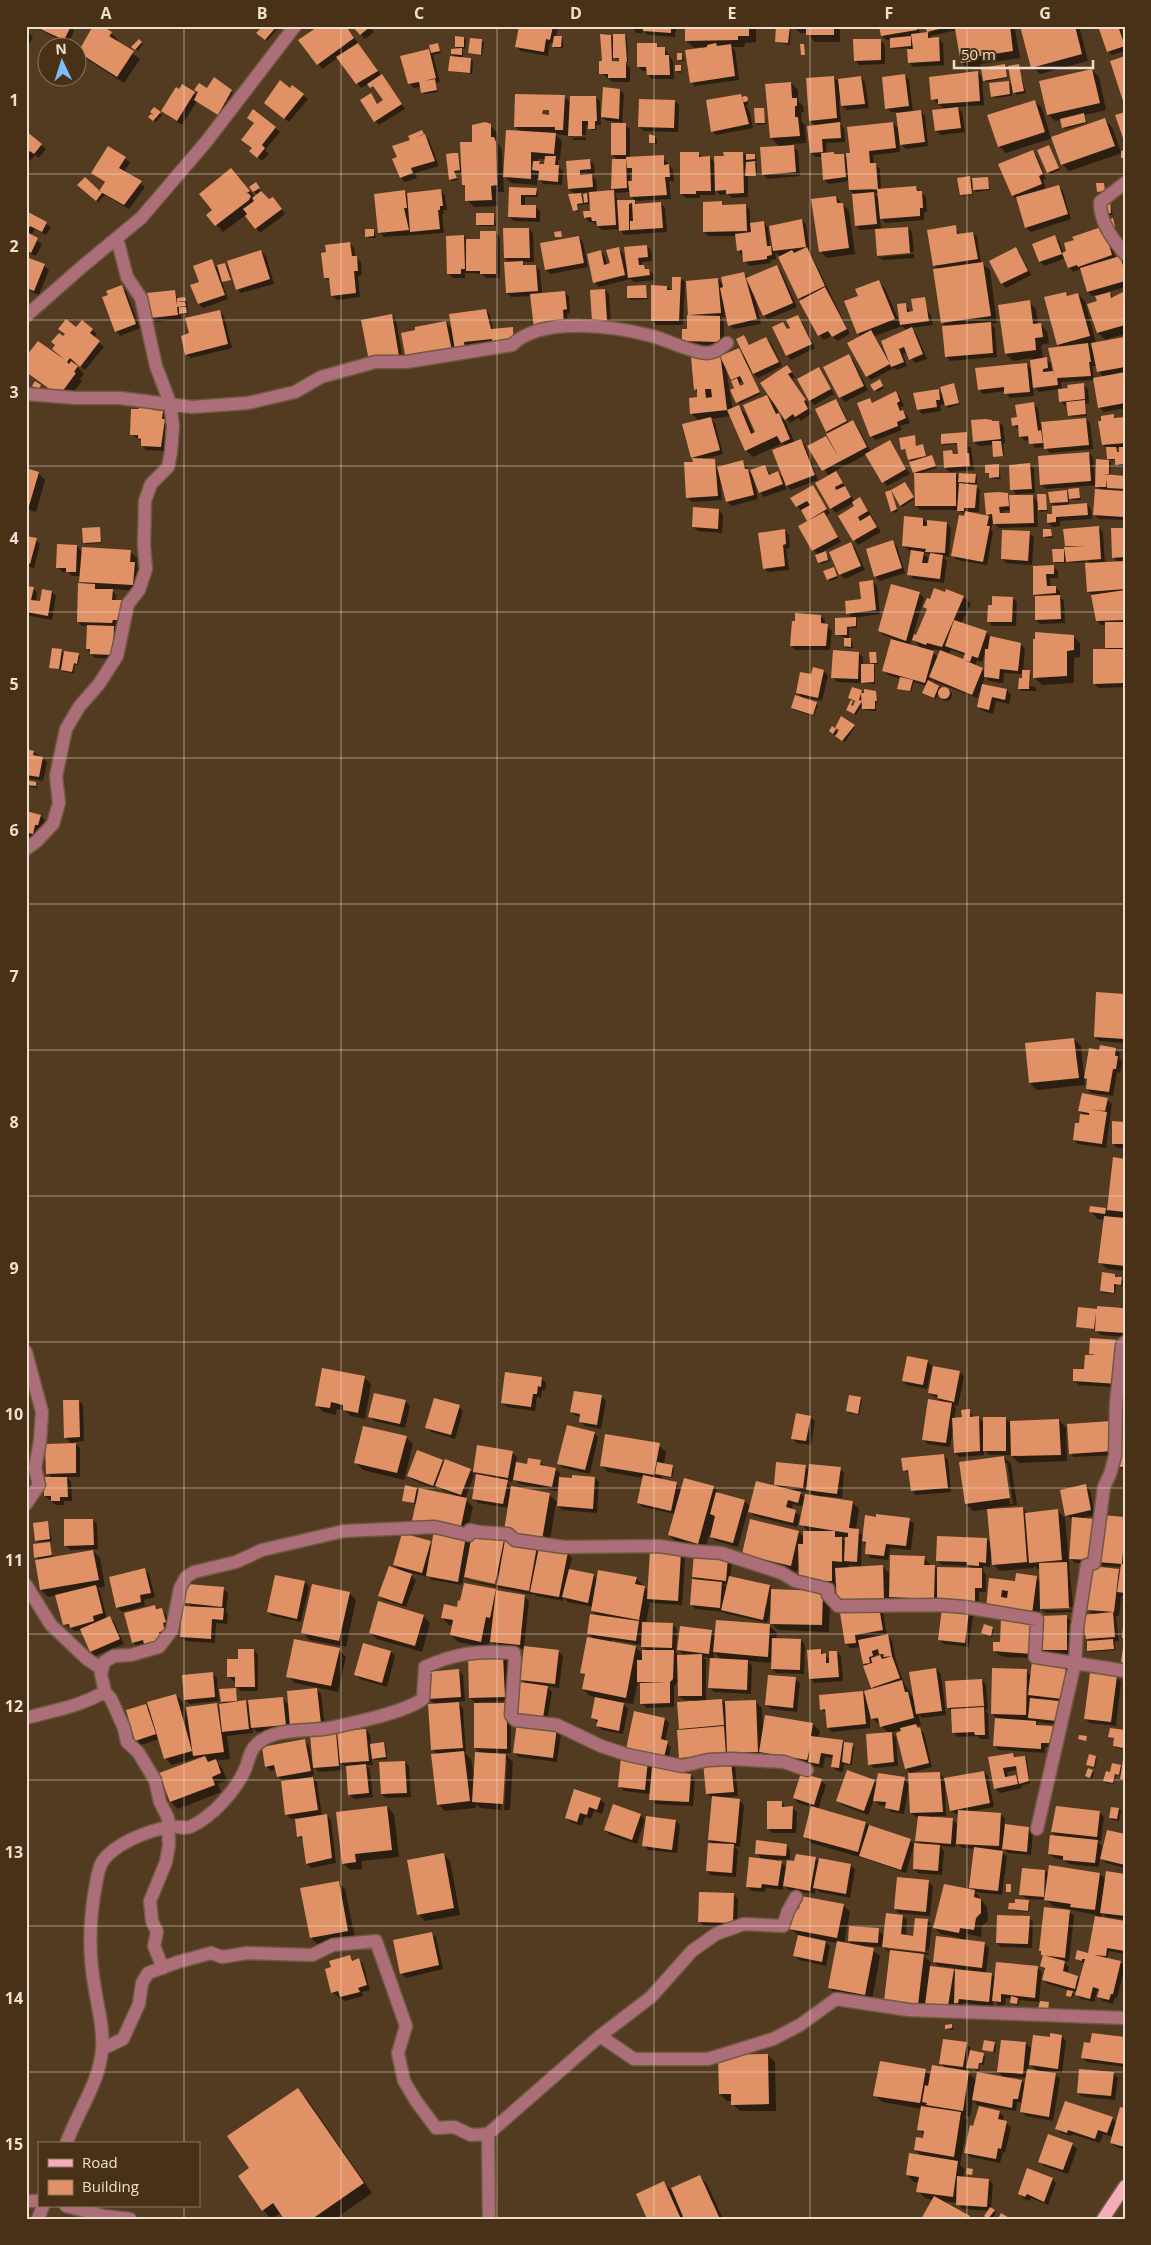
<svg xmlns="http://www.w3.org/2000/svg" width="1151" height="2245" font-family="'Open Sans',sans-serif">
<rect width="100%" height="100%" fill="#533b21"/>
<!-- shadow -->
<path fill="#0007" fill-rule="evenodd" d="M33,26H74L73,30L74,31L68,44Z
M94,26L110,33L107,41L112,34L118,40L117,42L140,59L124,83L85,58L78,51Z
M264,26H280L267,41L258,33Z
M346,26L405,109L379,125L375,121L370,95L378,104L384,100L373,82L361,88L338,58L322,69L300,40Z
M353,26H369L374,32L365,39Z
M520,26H558L556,37L563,39V48H555L554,43H550L548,56L521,51L516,46Z
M605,26H629V27H606Z
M632,26H680L676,27L675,37L648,35L643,30V33H636Z
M692,26H756V42L745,43L744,47H732L735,50L739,80L695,86L691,82L701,49V47L694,48L687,41Z
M778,26H791L790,45L776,42Z
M793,26H840V42H815L808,33H800Z
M916,26L921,34L930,33L927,26H1013L1015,29L1020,58L980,64L981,68L969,70L962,63L957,30L930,36L932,39L938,38L943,43L944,65L913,67L909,62L908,48L893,49L891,39L887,40L882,36Z
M1025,26H1079L1088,61L1040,74L1033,67Z
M1099,26H1120L1125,40V51L1112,55L1108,51Z
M26,29L33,38L26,48Z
M601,36H611L614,39L625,36L627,38L628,63H625L630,68V82H613L601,73L606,63L601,50ZM613,56L616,59H620L623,63H613Z
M464,38L466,40L465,49L460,48L463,52V58L473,61L472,74L450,71L456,58L452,54L459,50L456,47Z
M471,39L484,42L482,56L469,53Z
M880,40L885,45V64L859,65L855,60Z
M139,41L143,44L138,51L134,49Z
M656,44L660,48H664L673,61L674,79H652L648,75V71H642L638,66Z
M438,45L441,53L433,55L440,82L436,83L438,92L424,94L421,87L414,88L410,84L402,57L429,50L433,54L431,46Z
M682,54L684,61H680L678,60Z
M1004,65L1008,78L986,82L982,78L984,105L957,107L962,112L965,132L941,135L936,131L945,109L932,99L977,72L984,79Z
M681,66L682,73L678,72L676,70Z
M1019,66L1026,93L1016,95L1009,67Z
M1092,70L1099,77L1106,110L1085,115L1087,123L1065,129L1061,120L1055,121L1048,114Z
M905,76L909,80L913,112L921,111L925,116L928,146L906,149L899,142L900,152L873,155L874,164L880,169L881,190L916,187L926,197L927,212H924V220L885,223L880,217L881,230L908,228L912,232L914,252L880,255V257L914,254V258L883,260L878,256L876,229L860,230L856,226L855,195L850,190L849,181L829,184L824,180L823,157H816L811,153L816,126L810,120L833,77L840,83L861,77L865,82L869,108L847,110L842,106V99L839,100L841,122L838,123L844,128L845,142L826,143L827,155H843L848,159L893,123L900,130L897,112H891L886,108ZM874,193H879V198Z
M1008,82L1012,85V96L994,98L992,96Z
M791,83L798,90V101L803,106L804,112L801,113L802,122L805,125L806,143L791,144L798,151L800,176L767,179L763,174L780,147L771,138Z
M182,85L197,96L232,91L233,92L228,101L223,98L230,106L223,118L197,101L182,125L167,115L162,110Z
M290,90L303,95L308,99L289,122L270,108Z
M620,90L624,94L622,124L630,129V159L663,157L673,170L674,181H669L671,199L635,201L631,196L630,192L615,193L618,201H634L638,205L660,203L665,208L667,232L624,235L620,229L602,230L593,222H589L585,217L591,212V204L578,205L579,212L574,210L576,195L569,189L567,162L590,160L594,165L595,174H590L596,180L597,192L615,191L613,189L618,160L612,154L620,122L607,121L602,117ZM630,172H633L634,182H630ZM590,192V198L587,194L584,197L579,193Z
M516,95L565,97L571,103V97H595L600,101L601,125H596V130H592L590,125H586V135H572V138L586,137V140H574L570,136L555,134L562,141L560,160H558L559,168L563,171L562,185L544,184L537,178V185L511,183L503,175L504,192H498V206L474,207L467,200L463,172L455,173L458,180L452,181L450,179L447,155L457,154L461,167H463L462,143H474L473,125H490L497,132L498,143L502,150L503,172H505L508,131L521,132L515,126ZM542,108L550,109V116H541ZM538,159H546L545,166L538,162Z
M740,95L744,99V97L748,99V105H746L750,113L753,128L716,135L712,131Z
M674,101L679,105L678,132L644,131L639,127Z
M1035,101L1042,108L1051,138L1105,120L1112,127L1121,152L1125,151V159L1122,153L1069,171L1062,164L1053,138L1006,153L999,146Z
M155,109L162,115L156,122L150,117L159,118L152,112Z
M763,109L766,124L758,125L756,123Z
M254,111L280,132L265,150L269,154L262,161L255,155L253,149L256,124Z
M422,132L429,140L439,166L415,173L417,178L405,182L401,178L394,159L398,158Z
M26,133L46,149L39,158L35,155L26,165Z
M655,137L657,139V145L651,142Z
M108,147L130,162L124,172L145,187L129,209L105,195L98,202L79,185L99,192L105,183L92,173Z
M1049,147L1060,170L1050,174L1048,172Z
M1033,152L1037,156L1046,179L1043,180L1046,190L1059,186L1063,191L1071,219L1031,232L1026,228L1018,200L1013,196Z
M743,153L747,157L754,155L756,157L757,161H753L757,164V175H748V178L757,177L748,178V197L732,198L728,194L720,195L715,189V195H700V198H686L681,194L699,154L703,158H710L715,163L725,157Z
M238,177L255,197L257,195L251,187L258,186L260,191L269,201L277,203L285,214L260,233L246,215L223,232L208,215Z
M969,178L971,180L987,178L990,190L976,192L972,188L973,195L963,196L961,194Z
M510,188L536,189L538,191V197H525V206H535L540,211V222L514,221L509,217Z
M440,190L445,195L447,210H443L444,214H442L444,233L384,237L380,232L404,191L407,194Z
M836,197L849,211L855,254L827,258L820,251Z
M1109,201L1113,215H1109L1107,213Z
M721,203L724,206H746L750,210V224L763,222L768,227L770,247L774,251L802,220L806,224L810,252L850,334L837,341L832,336L824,340L819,335L779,255L775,252L776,259L770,260L771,263L749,266L738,250L737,236H709L704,232Z
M26,212L51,227L46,235L35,229L31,236L42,244L36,256L26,252Z
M494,215L496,226H479L477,224Z
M955,227L960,235L973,233L977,237L981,263L990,270L997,323L991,324L995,328L997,357L950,361L946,356V327L942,322L938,269L934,266Z
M529,229L533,233L534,262H522L527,267L536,266L540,271L542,294L564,292L569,296L570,313L567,314L568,327L531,296L511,297L507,293L510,263L505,258Z
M374,230L376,238H369L367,236Z
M495,232L500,237V278H486L482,274L471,273H465V278H453L448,273L464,236L468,240H481Z
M1108,232L1115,258L1119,257L1125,265V287L1108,292L1114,298L1125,292V334L1107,339L1108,341L1125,339V408L1104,412L1099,407L1095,380L1061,382L1062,390L1083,384L1088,389L1089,403L1086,404L1087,416L1071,417L1068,405L1065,406L1061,401L1059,389L1039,392L1033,386L1034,396L1010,398L1005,391L983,394L979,389L1027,364L1032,370L1031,358L1013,361L1006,354L1029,302L1036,309L1038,325L1040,324L1047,331L1049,343L1041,345L1043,359H1046L1051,364L1050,349L1062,348L1058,344L1065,293L1069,297L1078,294L1085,301L1096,343L1107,341L1098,333V302L1096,295L1092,296L1088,292L1081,269L1073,272L1069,267L1066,258L1045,266L1040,262L1034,245L1054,237L1059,241L1064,254ZM1093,344L1094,350L1089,345ZM1051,364L1055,367L1056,376L1052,371ZM1092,366H1097L1098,371L1104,377L1094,379Z
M579,237L583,242L588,267L550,274L546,270Z
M350,243L354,248L355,256L361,262L362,275L358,276L360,297L337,300L332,296L331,282L325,278Z
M647,246L651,250L652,261L642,262V266L653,274L654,280L634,282L630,279L599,287L595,282L601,252L605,256L607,265L611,264L618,249L623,253L626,265Z
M1016,249L1020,253L1031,275L1006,288L1002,284Z
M261,252L266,256L274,284L241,293L237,289Z
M26,258L44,265L49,270L39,295L26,289Z
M211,260L216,267L225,264L227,266L231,278L223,281L221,279L228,299L203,308L199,304L200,283Z
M776,266L781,271L797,307L768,319L764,315L754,293L761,324L734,329L730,325L724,307L725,317H720L724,321V346L687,345L683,341L688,331L690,315L687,282L718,279L724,286L744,274L749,278Z
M680,278L685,282L683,325H656L652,320L667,287L673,291Z
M878,281L885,288L900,324L906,305L911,313L916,312L924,298L928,311L931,315L933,325L911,328L916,333L927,359L915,363L907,352L903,354L907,366L897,370L894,368L871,380L867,376L861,337L858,333L860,296ZM902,326L907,331L887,357L875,336Z
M646,286L648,299L631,300L629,298Z
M121,287L126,291L140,328L120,336L116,331L109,295Z
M605,290L609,294L611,324L597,325Z
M174,291L179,299L187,301L188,314L181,315L182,319L156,322L152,318Z
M486,310L490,315L493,330L512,328L514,330L515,343L411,364L446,322L453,330Z
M219,311L224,316L232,348L191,358L186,354L191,334Z
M391,315L396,320L403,360L363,321Z
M797,316L802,321L815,348L791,360L787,356L782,323L788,330L791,329Z
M82,321L97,334L94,338L104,347L85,370L76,363L75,364L84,374L80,379L82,381L66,402L26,372V355L64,362L63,338L76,329Z
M744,337L750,346L766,339L771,343L782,366L758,378L749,369L761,394L739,404L734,381L726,369L733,410L739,407L746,414L754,434L767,396L773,402L787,366L795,377L792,379L809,405L807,406L812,413L801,421L798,418L790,423L775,405L780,416L785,421L795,443L801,441L805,445L818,480L791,490L784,483L787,489L764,497L760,492L755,481H754L758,499L732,506L727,502L720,479L722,500L692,502L688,498L694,463L692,457L699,421L691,413L699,398L696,389L719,358L725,364L738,350L745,357ZM744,381L746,384L740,387L739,383ZM731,416L746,450L753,457L783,443L786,447L785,479L778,473L771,475L765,466L754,477L742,461L719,467L714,461L704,459L723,454L715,423L711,419Z
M848,356L853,360L868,390L845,402L840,397Z
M818,369L834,394L814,405L810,400Z
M881,383L884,388L877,392L872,385Z
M954,385L960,404L948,408L946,404L940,405L941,411L922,414L918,409L938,390L944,396Z
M896,393L900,397L904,406L900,407L902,411L907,415L910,423L900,426L902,430L876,440L871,436L869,399L874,404Z
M836,401L840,405L849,423L853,421L857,426L871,452L890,442L910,474L887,486L867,454L835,471L855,502L860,499L864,503L881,532L858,545L839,516L856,507L853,503L836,513L831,508L817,483L829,476L809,447L825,437L833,445L827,431Z
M1033,404L1038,408L1040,424L1086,419L1090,423L1093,449L1050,453L1045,447L1035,448L1030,440L1025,441L1021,437L1020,430L1013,425Z
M153,408L156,411L162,412L167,416L169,425L165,451L146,450L142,445V441L131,434Z
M1114,416L1117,419H1125V466H1119L1117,460H1110L1108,449L1103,445ZM1115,448H1120L1121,453L1118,454V451V459Z
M972,422H999L1003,426L1005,443L1003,444L1004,455L994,456L993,445L979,446L974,442Z
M966,434L969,444H966L971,448L974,470L950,472L945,468L952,452L955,455H959L958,444L944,445L942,443Z
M914,436L917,447L923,446L924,448L927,458L932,457L937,468L917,474H955L960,478L975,475L977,477V484H974L980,490L979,512H970V513L990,517L987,514L1007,494L1010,497L1032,496L1038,502L1045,495L1048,511L1041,512L1037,508L1038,527L999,528L993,522L991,530L993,532L987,565L957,560L952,555L966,515L958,510H920L916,506V474L907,451L902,449ZM1011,510V514H1003V511Z
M1088,453L1093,457L1095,482L1109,461L1111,463L1110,476L1125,477V520L1099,519L1094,514L1100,490L1096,485L1046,489L1041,484Z
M1030,465L1034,469L1035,493L1016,494L1012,489Z
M998,466L1001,479H992L990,474L986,472Z
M26,469L38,473L45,480L36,512L26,509Z
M907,485L915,499L902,507L901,505Z
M813,487L830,513L826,516L841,542L824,551L830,561L821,564L818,555L813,550L810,522L792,499Z
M1078,489L1081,500H1072L1069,497V505L1087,504L1091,509L1092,519L1060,521V526L1053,527L1048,523L1054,515L1055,506L1051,502L1067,492L1070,495Z
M890,491L898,511L894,513L892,511Z
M719,510L723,515L722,533L698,531L693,527Z
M923,519L928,524L947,523L951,528L949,557L943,556L947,561L944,583L913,579L909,574L912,551L908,550L903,545ZM922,552L931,555L929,565L927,564L928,558Z
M1098,527L1103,532L1105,564L1119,563L1113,557L1125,529V687L1099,688L1094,683L1108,649L1106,647L1107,625H1101L1097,621L1092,595L1088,591L1092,564L1086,559V562L1069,563L1066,561V563H1056L1054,561V551L1069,549L1066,546Z
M99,528L102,543L86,544L84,542Z
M784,530L789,535L790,548L786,549L789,570L768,572L764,568Z
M1051,530L1053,538H1046L1044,536Z
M1029,533L1034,537L1032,565L1006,563L1002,559Z
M26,537L36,540L40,544L34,568L26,566Z
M892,542L897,546L905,573L880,581L875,576Z
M850,544L855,548L865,570L845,579L841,575L831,552Z
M77,546L82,552L130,551L137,558V566L141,571L140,591L111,589L116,595V601L122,602L126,606V624H117L116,626H113L118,632L117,659L95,658L87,649L88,626H82L78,621L84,584L81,581V576H72L68,572H62L58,567Z
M1034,567H1053L1058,571V578H1050L1051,587H1055L1060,591V597L1064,601L1065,623L1040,624L1036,620Z
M833,568L838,578L830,581L828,579Z
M873,582L877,586L880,614L854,618L857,620V628H849V639L852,641L853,648H847L845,637L836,635L853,619L848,613L862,600Z
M26,587L33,588L37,593L36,602L41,603L52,592L56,596L52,620L26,615Z
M946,590L964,597L971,604L961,624L987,633L992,638L1021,644L1025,649L1023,671L1031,674L1030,686L1035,687L1037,691H1021L1020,689L1023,674L1004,673L1003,683L989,681L985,677L982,685L1007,690L1011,695L1009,704L996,701L993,714L983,711L978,707L981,688L977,698L935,682L931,678L930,682L941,688L936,699L925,694L926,686L914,682L911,692L899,688L901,679L888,675L883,670L892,638L884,635L879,631L919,593L924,598L913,636L917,637L928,610L924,607L931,601L945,593ZM912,638L923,650L910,646ZM934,649L941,651L939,658L932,652ZM951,650L965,655L963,661L949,655ZM985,653V671L975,666L977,660L982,662Z
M1012,598L1017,602L1016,626H992L988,621Z
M821,616L825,620V625L832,630L830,650H795L791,645Z
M1073,636L1080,643V657L1074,658V683L1042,685L1035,678Z
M61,651L65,654H78L80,656L78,665H75L74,673L64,672L61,668L60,670L51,667Z
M859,653L863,658V665H873L875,667V684L837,682L833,677Z
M876,653L878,664H873L871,663Z
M824,671L828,676L822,701L806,698L805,699L818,705L814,716L794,710L792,708L803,699L797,692L812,676Z
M853,688L863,693L860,702L864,704L865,690L876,692L878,702H876V711L865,710L863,705L856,715L849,711L847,709L852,701L850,706L853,708L857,700L853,699L852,700L849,698Z
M940 695a6 6 0 1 1 12 0a6 6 0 1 1-12 0Z
M854,726L855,727L845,742L832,733L835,730L839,733Z
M26,750L34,752L47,762L43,781L26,778Z
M26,781L36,783L37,788L26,786Z
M26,812L41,816L45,820L43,829L40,828L37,837L26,850Z
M1125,995V1043L1099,1041L1095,1037Z
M1074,1039L1081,1046L1085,1085L1037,1090L1030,1083Z
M1115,1049L1120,1053L1119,1058L1122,1062L1120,1073L1117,1072L1113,1096L1091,1093L1087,1088L1088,1081L1085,1078L1100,1052Z
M1083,1094L1107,1100L1112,1104L1106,1148L1078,1144L1074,1140L1076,1124L1080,1125L1081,1116H1085L1079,1111ZM1084,1105L1102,1109L1101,1112L1083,1107Z
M1125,1123V1148H1117L1113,1143Z
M1114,1159L1125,1160V1271L1107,1269L1100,1262L1105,1220L1098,1219L1091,1212L1105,1209L1108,1212Z
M1115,1275L1117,1278L1123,1280L1122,1286L1116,1285L1115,1294L1103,1293L1101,1291Z
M1123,1309L1125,1311V1337L1101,1335L1096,1330L1077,1326L1095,1310Z
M1091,1339L1125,1363V1392L1124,1388L1079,1385L1074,1381L1085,1371L1090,1356Z
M927,1361L932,1366L927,1389L907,1385L903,1381Z
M959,1372L964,1376L958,1406L953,1405L956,1408L954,1419H963L969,1411L974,1418H978L985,1424L1005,1418L1009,1422L1059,1420L1068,1430L1112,1422L1125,1402V1472L1119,1466V1455L1074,1457L1070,1453L1068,1430H1066L1067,1461L1019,1463L1011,1455H989L984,1450V1455L959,1457L955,1452L953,1430L950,1447L928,1444L923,1439L942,1402L929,1393Z
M364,1377L371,1384L365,1419L351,1416L344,1410L337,1409L336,1415L323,1412L316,1405Z
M541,1378L546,1383L545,1390H542L541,1398L537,1397L535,1411L507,1407L503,1403Z
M602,1397L606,1401L601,1429L585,1426L581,1422V1417L576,1416L572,1412Z
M860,1399L862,1400L859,1415L849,1413L848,1411Z
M79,1401L83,1405L84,1441L73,1442L80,1448V1477H66L71,1482L72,1501H64V1505H56L45,1496L52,1478L48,1473L72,1444L65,1437Z
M405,1401L410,1406L405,1428L374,1421L370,1416Z
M459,1407L463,1411L455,1439L431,1432L427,1427Z
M810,1417L815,1421L811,1445L797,1443L792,1438Z
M594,1433L598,1437L590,1474L563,1468L559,1464Z
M406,1437L413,1444L404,1480L363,1470L356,1463Z
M659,1445L666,1452L664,1464L674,1468L672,1478L662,1476L661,1480L676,1484L682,1490L714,1487L720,1494L745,1501L751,1507L779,1488L775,1484L805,1466L810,1471L840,1469L844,1473L842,1498L823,1496V1498L852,1502L859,1509L856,1530L864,1536L910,1520L914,1524L911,1550L890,1548L888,1560L871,1558L866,1553L867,1545L862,1540L861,1568L882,1566L891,1575L924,1557L931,1566L937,1569H973L969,1566L942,1565L938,1561L987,1539L991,1544L988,1509L973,1511L966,1504L1004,1457L1011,1464L1017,1505L992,1508V1510L1022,1508L1028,1514L1058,1511L1065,1518L1073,1607L1044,1608V1610H1073V1612L1046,1613L1040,1607L1039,1621L1024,1624L1035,1658L1005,1657L999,1655L994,1650L1001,1643L1002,1617L990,1580L1016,1583L1036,1577L1041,1582V1569H1038L1033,1565L1034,1568L1000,1571L993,1564L992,1558H991L990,1567L983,1566V1571L986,1574V1592H979V1605L897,1604L890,1597L891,1607L878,1608L883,1612L887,1636L892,1640L896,1661L904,1683L915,1701L936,1669L941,1674L946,1715L922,1718L918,1714L921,1725L917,1726L924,1733L932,1767L910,1773L906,1768L902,1730L891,1732L896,1738L898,1766L874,1768L869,1764L889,1733L873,1719L870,1707V1728L832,1732L828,1728L827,1714L821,1709L862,1692L867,1696L874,1689L864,1664L861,1647L850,1648L846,1644L866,1610L837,1588L808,1587L799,1565L797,1572L750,1561L743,1554L799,1532L804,1537L809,1532L801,1524L804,1507L793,1504L791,1510L800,1515L797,1527L754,1516L748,1510L738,1547L716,1541L709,1535L705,1550L676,1542L669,1535L675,1514L642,1507L638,1503L643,1478L608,1472L601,1465ZM1004,1463H1007L1013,1504H1010ZM808,1490L814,1496L805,1498L798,1491L807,1492ZM840,1536L846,1538V1543ZM849,1565L861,1566V1568H848ZM884,1653L885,1654L876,1658V1655Z
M478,1447L512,1452L517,1457L516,1464L528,1466L540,1461L544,1466L555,1469L560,1473L559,1478H595L599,1482L597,1513L562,1510L556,1503L549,1546L512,1537L509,1508L478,1503L474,1498L478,1475L475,1473L465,1499L473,1507L466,1537L472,1543L503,1541L506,1544L567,1553L572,1558L569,1570L594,1575L597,1579L636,1578L648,1591L681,1555L685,1559L682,1605L652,1603L650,1601L646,1623L672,1624L677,1629L676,1653L678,1655L685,1656L679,1650L712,1631L716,1635L770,1626L777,1633L776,1639L801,1640L805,1645L804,1674L776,1673L772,1668V1663L748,1661L752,1666L751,1694L714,1692L710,1688L711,1658L702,1657L706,1660V1701L721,1700L727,1705L755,1701L762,1708L763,1728L813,1724L820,1731L818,1738L843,1742L854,1747L852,1765L844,1764L843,1772L837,1771L832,1766L833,1758L825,1757L823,1768L768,1758L731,1761L735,1766L738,1796L722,1798L739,1800L744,1805L740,1847L734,1846L738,1850L736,1877L711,1875L707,1871L713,1844L709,1840L713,1798L707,1794L704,1761L684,1762L680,1758L683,1731L680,1728L693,1702V1700H684L679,1696V1682L674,1686V1707L646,1708L642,1703L641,1684L638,1681L633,1704L622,1702L628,1709L623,1734L602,1730L598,1726V1723L592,1718L596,1697L590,1696L583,1689L586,1677L582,1673L594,1639L588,1633L598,1616L592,1611L593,1607L568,1602L564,1597L563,1601L536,1596L533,1593V1595L469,1581L464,1576L462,1585L432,1580L427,1575V1577L408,1572L416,1580L406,1607L384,1600L379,1595L401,1571L394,1565L402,1534L433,1544L436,1531L420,1527L413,1520L417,1505L403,1500L417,1489L419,1492L457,1496L438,1488V1490L413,1480L408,1476L442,1461L470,1470L474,1474ZM513,1478L519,1484L557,1491L558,1484H560L558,1503L549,1494L511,1488L507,1481L512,1482ZM468,1577L502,1584L501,1586L468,1580ZM612,1640L642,1645L647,1651L643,1655L636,1647L612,1643ZM714,1652L722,1660H713Z
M944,1455L948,1460L951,1492L916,1495L912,1490L910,1474L904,1470Z
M1085,1486L1090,1490L1095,1515L1079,1519L1125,1518V1596H1121L1119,1616H1116L1119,1641H1115V1650L1090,1652L1088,1650L1091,1642L1088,1639L1094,1615L1088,1609L1118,1570L1121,1573L1122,1567L1103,1566L1098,1560L1097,1564L1075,1563L1070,1558L1073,1519L1066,1515Z
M93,1520L97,1524L98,1549L70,1550L66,1545Z
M48,1522L52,1541L38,1542L37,1540Z
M50,1543L53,1558L93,1551L100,1558L105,1587L97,1588L100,1591L107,1619L110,1617L114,1622L124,1644L95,1656L91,1652L82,1630L75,1631L64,1624L57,1595L48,1597L41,1590L39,1561L36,1557Z
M695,1555L732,1562L730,1578L770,1587L774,1591L823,1592L830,1599L829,1632L778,1630L771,1623L772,1608L767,1623L727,1614L724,1612L695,1609L691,1604L697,1581L693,1577ZM723,1584L729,1585L728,1589Z
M145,1570L149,1574L155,1597L144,1600L145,1606L122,1612L117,1607Z
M305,1582L309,1587L301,1622L273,1616L268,1612Z
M223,1589L228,1593L226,1612L228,1614L227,1624L216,1623L215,1643L186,1641L181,1637L192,1608L187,1602Z
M496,1591L525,1597L529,1601L524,1647L558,1651L563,1656L559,1688L546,1686L552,1692L547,1722L521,1719L526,1684L521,1679L525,1649L496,1646L490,1640L488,1648L458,1642L451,1635L454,1625H449L442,1618Z
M349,1593L356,1600L346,1647L310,1640L303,1633Z
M155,1606L166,1614L169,1627L164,1644L137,1647L133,1642Z
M969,1612L973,1616L969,1647L944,1644L939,1639Z
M423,1616L430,1623L422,1652L377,1639L370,1632Z
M1066,1617L1071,1621V1654H1048L1043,1650Z
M992,1628L994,1630L992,1637L983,1633Z
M254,1650L258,1655V1691H241L237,1687V1681H233L229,1676L239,1660Z
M339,1650L346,1657L338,1692L295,1683L288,1676Z
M820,1650L830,1660L837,1652L841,1656L843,1681L814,1683L810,1678Z
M391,1652L395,1656L387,1687L360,1679L356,1675Z
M503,1656L507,1661L508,1701L479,1702V1704L511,1709V1753H494V1755H506L513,1762L510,1810H504L507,1760H505L501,1810L480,1808L476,1804V1808L445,1811L438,1804V1755L432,1749L436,1705L429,1699L459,1671L463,1675L465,1701L457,1702L463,1708L466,1752H464L471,1759L475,1780L481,1754L475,1748V1702L470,1698Z
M1066,1666L1070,1670L1067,1703L1059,1702L1063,1707L1061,1725L1036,1722L1040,1726L1053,1727L1057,1732L1056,1747H1045V1753L999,1750L994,1746L998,1719L992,1714L1026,1670L1031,1676Z
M212,1673L217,1678L219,1701L190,1704L185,1700Z
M1091,1674L1117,1678L1121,1682L1116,1726L1090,1723L1085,1719Z
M795,1679L800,1683L797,1712L771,1709L766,1705Z
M982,1680L986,1685L988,1710H985L988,1713L989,1739H980L977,1736L958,1737L953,1732V1712L948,1708Z
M235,1689L238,1703L246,1702L250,1706L283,1699L289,1705L317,1690L321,1694L325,1728L296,1731L289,1724L290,1729L257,1732L253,1728V1733L227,1736L230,1759L215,1761L222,1768L227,1780L218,1784L221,1792L178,1809L171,1802L201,1759L200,1757L172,1765L165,1758L159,1739L141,1745L136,1740L146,1706L151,1711L176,1695L183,1702L188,1720L217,1704L221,1709L224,1704L222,1702Z
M665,1719L669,1723L665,1742L671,1747L668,1760L632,1753Z
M557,1729L561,1734L557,1762L519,1757L514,1752Z
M366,1730L370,1734L371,1745L384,1744L386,1746L387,1759L375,1760L372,1757L373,1765H366L370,1770L373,1797L354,1799L349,1794L347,1767L342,1764L343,1770L319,1772L313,1766L314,1775L311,1776L317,1782L322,1816H327L331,1820L336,1863L311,1868L307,1864L304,1841L298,1836L296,1818L291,1819L286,1814L283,1782L278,1777L276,1769L271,1771L266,1766L304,1741L309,1745L312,1762H314L335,1733L339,1737Z
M1125,1731V1749L1116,1748L1114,1746L1115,1739L1110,1736Z
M1013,1754L1017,1758L1025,1757L1027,1759L1030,1783L1021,1786L1022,1788L1000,1793L995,1788L989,1758ZM1018,1770L1019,1779L1016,1776L1008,1777L1007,1772Z
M1125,1755V1783L1121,1779V1776L1116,1775L1114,1784L1106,1783L1105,1781L1111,1774L1120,1766L1123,1769Z
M1095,1757L1097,1759L1095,1768L1090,1767L1088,1765Z
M622,1759L652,1766V1769L684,1771L691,1775L695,1780L693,1806L655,1804L651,1799V1794L624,1791L620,1787Z
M404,1762L409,1766L411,1797L386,1798L382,1794Z
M1093,1771L1094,1773L1092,1779L1086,1776Z
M984,1772L988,1776L994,1807L972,1811L1000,1814L1005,1818L1004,1825L1029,1828L1033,1833L1031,1855L1008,1853L1003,1848L1000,1850L1007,1857L1002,1895L975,1892L987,1907L988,1921L982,1926L981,1937L967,1934L966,1941L984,1943L989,1948L986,1973L991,1974L996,1978L1038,1968L1042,1972L1039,2002L1020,2000L1018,2005L1013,2004L1012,1999L1006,1998L1005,2005H998L994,2000L993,2006L963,2003L962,2007L954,2001L953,2010L892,2008L891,1952L888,1951L882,1946V1947L867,1946L880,1956L872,2001L837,1995L830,1988L838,1943L824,1941L830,1946L826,1966L799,1960L795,1956L799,1936L790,1928L843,1905L850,1912L844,1944L854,1946L849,1941L878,1930L885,1936L902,1916L895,1909L928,1881L933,1886L930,1916L900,1913L907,1920L906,1936L914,1937L927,1920L932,1925L929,1951L887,1947V1949L929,1953V1955H923L931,1962L930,1967L953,1970L956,1973L957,1968L938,1966L934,1961L960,1938L941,1934L934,1928L974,1891L970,1887L975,1849L962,1848L956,1842L955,1847L940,1846L944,1851L942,1875L918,1873L914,1869V1845L906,1873L863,1858L811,1843L804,1836L812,1807L798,1803L794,1798L821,1781L826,1785L818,1810L866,1823L870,1827L910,1840L914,1844L921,1845L917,1840L919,1817H916L911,1813L940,1773L944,1779ZM945,1786H946L951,1810L955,1814H959L958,1825L953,1820L933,1818L934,1816H946Z
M904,1779L909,1784L904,1814L891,1812L886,1806L879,1805L874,1799L868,1815L842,1805L838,1801L874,1781L877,1784Z
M600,1799L605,1804L602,1814L594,1811L591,1819L585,1817L582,1826L571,1822L566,1818Z
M782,1802L786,1808H792L797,1812L796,1833H772L768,1828Z
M614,1806L641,1815L645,1820L637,1844L610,1835L605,1830Z
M387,1807L394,1814L399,1857L362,1861V1869L350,1870L343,1863Z
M1119,1809L1121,1811L1119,1821L1112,1820L1110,1818Z
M1099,1812L1104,1817L1101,1841H1097L1102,1846L1101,1854L1125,1835V1868L1106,1863L1100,1858L1099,1867L1069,1864L1064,1860L1054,1858L1049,1854L1057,1837L1052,1832Z
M676,1821L680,1825L677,1853L648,1850L644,1845Z
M786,1845L790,1850V1861L795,1863L797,1855L816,1859L819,1862L851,1865L855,1870L850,1898L819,1892L816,1889L815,1894L789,1890L783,1885V1890L766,1888L765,1892L752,1891L747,1886L763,1860L756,1853ZM778,1859L788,1860L787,1868Z
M443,1854L450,1861L460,1915L425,1921L418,1914Z
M1045,1871L1049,1875L1100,1874L1106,1880L1125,1875V1919L1106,1917L1102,1913L1101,1918L1125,1922V1954L1109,1951L1107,1959L1121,1963L1125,1967L1117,1998L1115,1997L1113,2004L1103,2001L1098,1997L1100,1992L1097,1991L1094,2002L1081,1999L1077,1995V1992L1070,1990L1074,1994L1072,1998L1069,1997L1067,1995L1068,1990L1048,1984L1043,1980L1046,1971L1041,1966L1044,1956L1040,1951L1070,1912L1074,1916L1069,1962L1063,1961L1069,1967L1067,1974L1081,1980L1085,1964L1076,1959L1092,1956L1091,1944L1096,1915L1053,1906L1047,1900L1026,1899L1030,1903L1029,1912L1012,1910L1010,1908L1028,1901L1021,1894Z
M338,1882L345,1889L355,1938L318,1945L311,1938Z
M733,1894L738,1899L737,1927L704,1926L700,1922Z
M1029,1917L1033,1922L1032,1948L1001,1947L997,1943Z
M431,1933L436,1937L443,1969L406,1978L401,1973Z
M350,1957L354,1961L359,1960L363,1964L370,1990L362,1992L363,1996L345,2001L332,1992Z
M951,2025L954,2030L946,2029Z
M1051,2035L1062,2036L1066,2041L1062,2073L1053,2072L1060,2079L1053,2121L1026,2116L1021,2111L1023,2103L1017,2102L1016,2111L977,2105L973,2100L970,2117L964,2116L968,2120L960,2165L965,2169L963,2178L989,2180L993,2184L991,2209L996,2213L992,2219L986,2216L989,2211L962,2209L958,2203L941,2201L972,2219H922L933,2200L925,2198L918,2191L919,2182H914L907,2175L922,2156L915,2150L924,2140V2135L919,2129L922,2109L882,2102L875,2095L925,2070L931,2076L946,2069L941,2063L966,2044L971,2048L970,2051L985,2056L984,2065L980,2064L979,2071L968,2067L967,2072L977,2081L1004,2078L998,2072L1025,2043L1032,2049L1051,2039ZM1029,2063L1037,2071L1028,2070ZM1010,2077L1027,2078L1026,2085L1022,2081L1010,2079Z
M1125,2038V2067L1087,2062L1083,2058L1091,2044Z
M994,2043L996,2045L995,2053L983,2050Z
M768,2055L775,2062L776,2111H740L732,2104V2101H727L720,2094Z
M1113,2073L1118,2078L1115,2100L1083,2097L1078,2093Z
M298,2090L307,2099L372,2193L335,2219H285L281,2213L271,2219L263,2210L251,2169Z
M1125,2110V2150L1116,2147L1111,2143L1113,2137L1103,2134L1100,2143L1072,2134L1071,2136L1061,2133L1057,2129L1112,2118L1117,2123Z
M999,2112L1004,2116L1002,2121L1011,2127L1005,2153L1003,2152L1000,2163L970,2157L966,2153L974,2128Z
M1072,2144L1077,2149L1068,2174L1044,2166L1040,2161Z
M700,2177L707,2184L723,2219H649L664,2183L671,2190Z
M1052,2179L1056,2183L1048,2205L1031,2198L1030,2201L1024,2199L1019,2194Z"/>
<!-- building -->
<path fill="#e19166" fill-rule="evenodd" d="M34,26H71L64,40Z
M93,26H102L112,32L109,36L134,51L117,77L78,52Z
M263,26H277L265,40L256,33Z
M319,26H346L354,38L317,65L298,40Z
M352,26H371L360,35Z
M519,26H553L550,40L546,39L544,52L515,47Z
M643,26H671V33L643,31Z
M691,26H749V36H738V40L685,41V28Z
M776,26H790L788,43L775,42Z
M806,26H834V35H806Z
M879,26H917V30L881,36Z
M925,26H947V27L927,32Z
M971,26H1010L1013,51L974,57V61L961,63L955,29Z
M1020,26H1075L1082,54L1031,68Z
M1098,26H1118L1125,46L1107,52Z
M928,32V38L939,37L940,61L908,63L907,49H913L911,34Z
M600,34L611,35L612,61L626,62V78H608V74H599V61H602Z
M613,34H625L627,62H619V58H613Z
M455,36L464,37V47H455Z
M554,36H562L561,47H552Z
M911,36V46L890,48V38Z
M470,38L482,39L481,55L468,53Z
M139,39L142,42L135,50L131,47Z
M853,39H881V60L854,61Z
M358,43L378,71L356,84L336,57Z
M438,43L440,51L431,53L429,45Z
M637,43H657V47H665V55H669L670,75H647L646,67H637Z
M716,43L717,46L731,44L735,76L690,83L685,50L707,47V45Z
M800,44H804L805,55H801Z
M462,48V55L451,54V49Z
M429,49L436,78L424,81L435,79L437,90L421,93L419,82L408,84L400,56Z
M677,53H682V60H677Z
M450,56L471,58L470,73L448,71Z
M1125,56V104H1124L1110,61Z
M1005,64L1007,77L983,81L981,68Z
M1019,64L1024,91L1013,93L1008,66Z
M675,65H681V71H675Z
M1092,69L1100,103L1047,115L1039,81Z
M978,71L980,101L938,104V99L931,100L929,77Z
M382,74L402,104L374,122L360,100L371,93L377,104L383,100L373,86L370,88L367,84Z
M905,74L909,106L885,109L882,77Z
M834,76L837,118L809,121L806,78Z
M861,76L865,104L841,106L838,79Z
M214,77L232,90L218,115L194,100L198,92L194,90L199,83L207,88Z
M280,80L290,88L292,85L304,94L284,119L264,103Z
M1009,81L1010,94L991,97L989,83Z
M791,82L792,98H797V106H795V117H798L800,136L770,138L765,84Z
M182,84L195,92L177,121L161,111L176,87L179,89Z
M603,87L620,89L619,119L601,117Z
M515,94L565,95L563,130H555V127H514ZM543,110H549V115L542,114Z
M741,94L749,124L711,132L706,100Z
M570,96H596L597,121H595V129H588V121H582V136H568Z
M742 99a3 3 0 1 1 6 0a3 3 0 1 1-6 0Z
M639,99L675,100L674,128L638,127Z
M1035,100L1045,132L998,147L987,115Z
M154,107L161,112L153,121L148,117L151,114L154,115L150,112Z
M958,107L961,128L935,131L932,110Z
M754,108H764L765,123H755Z
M253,109L276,127L262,145L265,148L257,158L249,151L252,148L241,140L254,123L247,118Z
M921,110L925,142L900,145L896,113Z
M1125,112V141H1124L1115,115Z
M1084,113L1086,122L1062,128L1060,119Z
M1105,118L1115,146L1061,165L1051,137Z
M485,122L491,124V137H494L496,142L497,185L491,186L492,200L465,201V185H462L460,142H472V125Z
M840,122L841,138L822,139L823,152L810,153L807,126Z
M893,122L896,148L869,151L870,163H876L878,189L849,190L846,153H850L847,127Z
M611,123H626V155H611Z
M422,130L424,134L415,138L425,134L435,161L411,168L413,173L400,178L392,159L397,157L392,146L410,140L408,136Z
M506,130L556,133L554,154L531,152V179L503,177Z
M26,131L42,144L34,154L30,151L26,156Z
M649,134L655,136V143H649Z
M794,145L796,172L762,175L760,147Z
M1049,145L1059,168L1047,173L1037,150Z
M108,146L126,157L119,168L142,181L124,205L99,191L105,182L91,173Z
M1033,150L1043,174L1039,176L1042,184L1012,196L998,164Z
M1125,150V158H1121V151Z
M680,152H699V157L710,156L711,191H696V194H680Z
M723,152H743L744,193L726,194V190L715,191L714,156H724Z
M834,152V154H844L846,177L823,180L821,153Z
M453,153H458L460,170L454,171L457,178L449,180L446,154Z
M746,154H755V159L746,160Z
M664,155V165L669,164L670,177H665L667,195L630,197L628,181H632V168H627L626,157Z
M545,156H556L555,165H559L558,182L538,180L539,171L532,170L533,161H540L539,164H544Z
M590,159L591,169L580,170V175L592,174L593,187L568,189L566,161Z
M612,159H626L627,188L611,189Z
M755,161L756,176H745L746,162Z
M231,168L250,191L245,194L248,193L251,196L249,200L215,226L206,215L212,210L199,194Z
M970,176L972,194L960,195L957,178Z
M85,177L102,193L96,201L77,185Z
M988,177L989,189L973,190L972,178Z
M256,182L260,188L253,192L249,187Z
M1096,183H1104L1105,191L1097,192Z
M1059,185L1068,214L1025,228L1016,197Z
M916,186L917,191H922L923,208H920V216L880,219L877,189Z
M509,187L537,188L536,195H521V205H536V218L508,217Z
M441,189L443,206H440V210H438L440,229L410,232L407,193Z
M405,190L407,208H404L409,230L378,233L374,194Z
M614,190L616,225L597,226L596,221H592L591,217L584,218L583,211H590L589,192Z
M261,191L269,199L273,197L282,209L255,229L245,216L247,214L243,209L254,201L252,198Z
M874,192L877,224L855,226L852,194Z
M581,193L583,203L577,204L578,210L573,211L568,194Z
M587,193L588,202L584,203L583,194Z
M836,196L837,203H843L849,248L819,252L811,199Z
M617,200H635V204L661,202L663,228L630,230V221H633L632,203L629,204V230L619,231Z
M1105,200H1110L1111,213L1106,214Z
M722,201V205L746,204L747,231L703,232V202Z
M26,211L47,222L42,232L30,226L27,232L38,238L31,253L26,250Z
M476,213H494V225H476Z
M1113,218L1115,227L1110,228L1108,220Z
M802,219L806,247L773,251L769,226Z
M764,221L767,246H771L772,255L767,256V259L743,262L742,250L737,251L735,234L751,232L750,223Z
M956,225L957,234L973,232L978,259L933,266L927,230Z
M1104,226L1112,255L1078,267L1077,265L1068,268L1062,253L1066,251L1064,243L1074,240L1072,237Z
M908,227L910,253L877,256L875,229Z
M503,228H529L530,258H504Z
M365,229H374V236L365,237Z
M480,231H496V274H480V271H466V239H480Z
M561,231L562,237H555L554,232Z
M464,235L465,269H461V274H447L446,236Z
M1055,235L1062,254L1039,262L1032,244Z
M579,236L584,263L545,270L540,243Z
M350,242L352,256H357L358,271H354L356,293L331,296L329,278H324L321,253L326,252L325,245Z
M647,245L648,257L638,258L639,265H644L645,269H649L650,275L628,278L624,247Z
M619,247L625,275L593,283L587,254L601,250L604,265L610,263L606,250Z
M807,247L825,286L798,299L778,257L792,250L794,253Z
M1016,247L1028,271L1001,284L989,261Z
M261,250L270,279L236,290L227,261Z
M1120,256L1125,272V281L1087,292L1080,268Z
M26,257L45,264L34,291L26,288Z
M212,259L225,295L198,304L190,285L199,282L193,266Z
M523,261V265H536L538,291L506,293L504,262Z
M983,262L991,316L941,323L933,269Z
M225,263L231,280L222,282L217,265Z
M777,265L793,303L763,316L746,278Z
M744,272L757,319L728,326L720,288L723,287L721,277Z
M672,277H681L679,321H651V285L667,286V290H672Z
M718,278L721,313L688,315L686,281Z
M879,280L895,319L857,334L844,301L858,296L855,289Z
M122,285L136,324L115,332L102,297L108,295L106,291Z
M646,285L647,298H627V286Z
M825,287L847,329L832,337L828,331L818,336L799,301Z
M605,289L607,320L592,321L590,290Z
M175,290L177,305V302H185L186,306L177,307L178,315L151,318L147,293Z
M565,291L567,309L563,310L564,323L534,329L530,294Z
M1125,291V325L1097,333L1087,304L1097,301L1095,296L1110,292L1111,298Z
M1066,292L1067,296L1078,293L1090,336L1057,345L1044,297Z
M185,297L186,301L177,302V298Z
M925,297L929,321L900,325L897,304L906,303L907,312L913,311L911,299Z
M1030,300L1033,324L1041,323L1043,337L1035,338L1036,350L1005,354L998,305Z
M179,307H186L187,313L179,314Z
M486,309L491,329L513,327L514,342L493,344L492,339L464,342L465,349L455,350L449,314Z
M220,310L228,344L185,355L181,336L189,333L185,318Z
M392,314L399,356L369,361L361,320Z
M687,315L720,316V342L682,341V329H687Z
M798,315L812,344L786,356L772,327L783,322L787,329L790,328L786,320Z
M66,319L76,327L82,320L93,329L90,333L100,341L80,367L70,358L67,362L69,364L71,361L78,366L74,372L76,373L59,396L26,372V354L27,355L38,341L65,360L52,349L55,345L51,342L59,333L63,336L65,334L58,329Z
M446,321L452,351L406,360L401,333L415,330V327Z
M991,322L993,353L945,357L942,326Z
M912,327L923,354L909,360L904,347L899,349L904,362L891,367L881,341Z
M871,330L890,364L866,377L847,343Z
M744,335L749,345L766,337L779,362L753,374L736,339Z
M1124,337L1125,367L1097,372L1091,343Z
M1088,343L1091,362H1089L1091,376L1057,378L1058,385L1033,388L1030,360L1047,357L1048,368L1043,369V372L1053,371L1055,378L1048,348Z
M739,348L760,392L736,403L730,390L734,388L731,381L737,378L740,386L744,384L740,376L731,380L720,356Z
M710,354L711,357L719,356L721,360L727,410L690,414L689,398L697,397V389L694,390L691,357ZM705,389H711L712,397L706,398Z
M849,354L864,386L839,398L823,367Z
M1027,363L1030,392L1004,394V387L978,390L975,368Z
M787,365L792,372L788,374L806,400L804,401L808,409L795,417L793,414L785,420L760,383Z
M819,367L831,389L809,401L797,379Z
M1125,372V403L1098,408L1093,378Z
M880,379L883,386L874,391L870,385Z
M35,381L41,385L39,389L32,386Z
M954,383L959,403L945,406L940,387Z
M1084,383L1085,399L1059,402L1058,389L1068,388L1067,385Z
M939,389L940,400H936L937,407L917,410L913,393Z
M896,391L900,401L897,403L900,411L903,410L906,418L897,422L898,426L870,437L857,403L870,398L872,403Z
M767,395L776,414L779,413L790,439L781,443L777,436L745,451L727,410L739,405L751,434L755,432L743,405Z
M836,399L847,421L826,432L815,409Z
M1085,400L1086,414L1068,416L1066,402Z
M1034,402L1038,431L1041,430L1043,443L1029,444L1028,436L1019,437L1018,425L1012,426L1011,418L1017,417L1015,405Z
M139,406L153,407V410L163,411L162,419H165L161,447L141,446V439L138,438V435H130L131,409H139Z
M1114,414V418L1125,417V443L1102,445L1098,421H1101V416Z
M711,417L720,450L691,458L682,424Z
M1086,418L1089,445L1044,449L1041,422Z
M985,419L992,420V421H999L1001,439L973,442L971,420Z
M853,420L867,447L822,471L807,446L826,436L838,456L826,434Z
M967,432V453H969L970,466L944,468L943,451L952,450L953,454H958L957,443L941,444V434Z
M915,435L916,446L901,450L899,438Z
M801,439L815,475L786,486L772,450Z
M890,440L906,469L882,483L865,454Z
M992,441H1001L1003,456L993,457Z
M923,444L926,456L908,460L905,449Z
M1106,447H1116L1117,452H1119V447H1125V464L1115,465V459H1107Z
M1089,452L1091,481L1040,485L1038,456Z
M932,455L936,466L913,473L909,462Z
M692,458L715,459L718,496L686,498L684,462H693Z
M1096,459L1109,460V474H1103L1125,476V489L1107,488V479L1106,487H1095Z
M743,460L745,469H748L754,495L726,502L717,467Z
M1030,463L1032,489L1010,490L1009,465Z
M999,464V477L989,478V473H985V465Z
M765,465L769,475L778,471L783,484L759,493L750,470Z
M26,468L39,472L29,506L26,505Z
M836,471L843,483L835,487L836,490L845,486L851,497L830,509L815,483Z
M914,473H956V506H915Z
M959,473L976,474L975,483L958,482Z
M905,482L914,497L900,506L891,490Z
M959,483L977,485L975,508H964V511H957Z
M813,485L827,509L807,521L801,510L810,505L807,501L796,507L790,498Z
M1079,488L1080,498L1069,499L1068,489Z
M1095,489L1125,491L1124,517L1093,515Z
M891,490L897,509L891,512L885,492Z
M1067,490L1068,502L1050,503L1048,492Z
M998,492L1008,493L1009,506L999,507L1000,513H1010L1009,495H1033L1034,523L993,524L992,514L986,515L984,493Z
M1037,494H1046L1047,510H1038Z
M860,497L868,511L858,517L860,521L870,515L877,527L853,541L838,516L854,506L852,502Z
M1087,503L1088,515L1056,517V522L1047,523V514H1052V506Z
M693,507L719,509L718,529L692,527Z
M965,511L989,516L987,526H990L983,562L951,556L959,515L964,516Z
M824,512L838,537L812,551L798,526Z
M904,516L923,518V526H927V520L947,522L945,553L925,552L926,549L902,546Z
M1099,526L1101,559L1066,562L1064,547L1085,546H1065L1063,529Z
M100,527L101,542L83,543L82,528Z
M1111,528H1125V557L1112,558Z
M785,529L786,544L783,545L785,566L763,569L758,533Z
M1043,529H1051L1052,536L1043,537Z
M1002,530L1030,531L1028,561L1001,559Z
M26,536L37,538L30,564L26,563Z
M893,540L902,568L874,577L866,549Z
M851,542L861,566L839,575L829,552Z
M57,544L77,545L76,572H66V568H56Z
M82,547L131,550L130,562H135L133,585L79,582Z
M1052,549H1064V562H1053Z
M911,550L924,552L922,563H928L930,553L943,555L940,579L907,575Z
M826,551L828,560L818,563L815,555Z
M1125,561V589L1087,592L1085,563Z
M1054,565V574H1046L1047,586H1056V593L1033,595V566Z
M834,567L837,576L827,580L823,571Z
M873,580L876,610L846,614L845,601L861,599L859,582Z
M78,583L95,584V589H113L112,600H122V620H113L112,623L77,622Z
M891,584L920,592L906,641L878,631Z
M26,586L34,587L31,600L40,601L42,589L52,591L48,616L26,612Z
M934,588L945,592L946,589L964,596L942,647L927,643L926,645L912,640L914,634L916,635L927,609L923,607L927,598L930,599Z
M1125,590V620L1096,621L1091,595Z
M1060,595L1061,619L1035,620V596Z
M992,596L1013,597L1012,622H987L988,605H992Z
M795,613L821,615V623L828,624L826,646H790L792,621H795Z
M856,617V626L847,627V635H835V618Z
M954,620L987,631L978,658L972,656L970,662L964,660L983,668L972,695L929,677L940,650L963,659L965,653L945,646Z
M1105,622H1125V648H1105Z
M87,625L114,626L113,655L90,654V649H86Z
M1035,632L1074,635V650L1067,651V676L1033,678V639H1035Z
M990,636L1021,643L1018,671L1000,669L999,679L984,677L985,649H988Z
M844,638H851V647L844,646Z
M891,639L934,651L925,683L882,671Z
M52,648L62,649L59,669L49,668Z
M1093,649H1125V683L1093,684Z
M833,650L859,652L858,679L831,678Z
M64,651L79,653L77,664L74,663L72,672L61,670Z
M869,652H876L877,663H870Z
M861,664H874V682L861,683Z
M813,667L824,670L818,698L796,693L800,672L811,674Z
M1022,670H1030L1029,689H1018L1019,678H1022Z
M900,677L913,680L910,691L897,689Z
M928,680L939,686L934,698L922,693Z
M982,684L1007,689L1005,700L992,697L989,710L977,707Z
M938 693a6 6 0 1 1 12 0a6 6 0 1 1-12 0Z
M852,687L862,690L859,700L862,701L854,714L846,710L851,700L853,701L851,705L853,706L855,701L858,702L848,698Z
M864,689L876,691L877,701H875V709H862L861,693H864Z
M795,695L817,702L813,715L791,708Z
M841,716L855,725L842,741L835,736L839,730L835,728Z
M832,726L836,729L833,734L829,731Z
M26,749L34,751L33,755L43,757L39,777L26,775Z
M26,780L36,782V786L26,785Z
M26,811L41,815L38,825H35L33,834L29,833L27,841Z
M1096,992L1125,994V1039L1094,1037Z
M1074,1038L1079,1078L1029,1083L1025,1043Z
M1100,1045L1116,1048L1115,1056H1118L1116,1069H1113L1109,1092L1086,1089L1087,1079L1084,1078L1089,1048L1099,1050Z
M1082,1093L1108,1098L1105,1111L1089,1109L1107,1112L1102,1144L1073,1140L1075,1123H1079L1080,1114L1089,1115V1113L1078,1111Z
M1112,1121L1125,1122V1144H1112Z
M1113,1157L1125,1159V1212L1107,1210Z
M1090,1206L1106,1208L1105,1214L1089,1212Z
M1104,1216L1125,1218V1266L1098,1263Z
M1102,1272L1115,1274V1277H1122L1121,1285L1114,1284V1293L1100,1291Z
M1097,1306L1123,1308L1125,1333L1095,1331L1096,1312L1094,1329L1076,1327L1078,1307L1097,1309Z
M1090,1338L1119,1340L1118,1384L1073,1381V1369H1084L1085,1355H1096L1089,1354Z
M907,1356L928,1360L923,1385L902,1381Z
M933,1366L960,1371L954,1402L937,1398L938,1395L928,1393Z
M322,1368L365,1376L358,1413L343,1410V1405L331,1402L330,1408L315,1406Z
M505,1372L542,1377L541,1387L538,1386L537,1394H533L531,1407L501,1403Z
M574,1391L602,1395L597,1425L579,1422L580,1414L570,1412Z
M374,1393L406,1400L400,1424L368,1417Z
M849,1395L861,1397L858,1414L846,1411Z
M434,1398L460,1405L451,1435L425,1428Z
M928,1399L952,1403L946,1443L922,1440Z
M63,1400H79L80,1437L64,1438Z
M1118,1401H1125V1467H1118Z
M970,1409V1417L979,1416L980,1451L954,1453L952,1418L962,1417L961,1410Z
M796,1413L811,1416L806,1441L791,1439Z
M983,1417H1006V1451H983Z
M1059,1419L1061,1455L1011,1456L1010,1421Z
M1112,1421L1114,1451L1069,1454L1067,1424Z
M567,1425L595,1432L585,1470L557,1464Z
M363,1426L407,1436L397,1473L354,1463Z
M605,1434L660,1443L654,1475L600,1466Z
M76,1443V1473L46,1474L45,1444Z
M477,1445L513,1451L508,1478L473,1472Z
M417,1450L443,1460L433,1486L407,1476Z
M944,1454L948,1488L911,1491L908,1470L903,1471L901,1458Z
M1004,1456L1010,1498L965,1504L959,1462Z
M528,1458L541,1460L540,1465L556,1468L552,1487L513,1480L516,1462L527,1464Z
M445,1459L471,1469L461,1495L435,1486Z
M657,1462L673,1465L671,1477L655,1474Z
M776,1462L806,1465L803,1488L774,1485Z
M809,1464L841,1467L837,1494L806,1490Z
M476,1474L508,1480L503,1504L472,1499Z
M572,1475L595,1477L593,1509L557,1506L559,1477L572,1478Z
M643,1475L677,1482L671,1511L637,1503Z
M44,1477H67L68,1497H60V1501H51V1496H44Z
M684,1478L714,1486L698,1544L668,1535Z
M756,1481L801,1492L798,1503L788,1500L786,1507L796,1510L793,1523L748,1512Z
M1086,1484L1091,1510L1065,1516L1060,1490Z
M405,1485L417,1488L414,1503L402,1501Z
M511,1486L550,1493L542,1540L516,1536L517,1533L504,1531Z
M419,1488L467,1498L460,1531L412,1521Z
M716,1492L745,1500L733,1543L710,1537L715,1516L710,1514Z
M805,1494L853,1501L849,1528L859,1529L857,1562L844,1561L845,1537H848V1533L799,1525Z
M1023,1507L1027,1562L992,1565L987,1509Z
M1058,1509L1062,1560L1029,1563L1025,1513Z
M876,1514L910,1518L906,1546L886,1544L884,1556L865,1554L866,1542L862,1541L865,1515L876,1517Z
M1102,1515L1125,1517V1551H1123L1122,1564L1097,1562Z
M1072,1517L1096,1519L1093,1560L1069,1559Z
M64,1519H93L94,1545L64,1546Z
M750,1519L799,1531L791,1566L742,1554Z
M48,1521L50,1539L35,1541L33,1523Z
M434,1530L466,1536L458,1582L426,1576Z
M803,1531H835V1537H842V1562L832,1561V1581H799L798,1544H803Z
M402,1533L431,1541L422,1573L393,1565Z
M472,1534L504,1540L495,1584L464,1577Z
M937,1536L987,1538L986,1563L979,1562V1566L967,1565V1562L936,1561Z
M505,1540L537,1546L529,1591L497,1585Z
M50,1542L52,1555L34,1558L33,1544Z
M539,1547L568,1552L559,1597L530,1592Z
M93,1550L99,1580L40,1590L35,1560Z
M650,1551L681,1553L678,1601L647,1599Z
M694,1553L728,1557L726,1581L692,1577Z
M890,1555L925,1556L924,1565H935L934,1599L889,1597Z
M1067,1562L1069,1608L1040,1609L1039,1563Z
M1121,1564L1125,1565V1593L1117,1592Z
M883,1565L884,1600L837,1603L835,1568Z
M389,1566L412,1574L402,1604L378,1596Z
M1091,1566L1119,1569L1114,1612L1087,1610Z
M937,1567L982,1568V1588H975V1601H937Z
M145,1568L151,1593L140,1595L141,1602L116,1608L109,1577Z
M569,1569L594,1574L588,1603L562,1597Z
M598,1570L637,1577L635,1584L645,1586L639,1620L591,1611Z
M1016,1573L1037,1576L1032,1614L986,1609L989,1578L1015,1581ZM1002,1590L1008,1591L1007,1598L1001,1597Z
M275,1575L305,1581L297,1619L267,1612Z
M729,1576L770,1585L763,1620L721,1610Z
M692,1579L722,1582L720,1608L690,1605Z
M464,1583L496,1589L490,1618L486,1617L481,1642L450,1635L453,1620L441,1618L444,1604L457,1607L458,1600L460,1601Z
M187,1584L224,1587L222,1607L185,1603Z
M312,1584L350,1592L339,1641L301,1633Z
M96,1585L103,1613L93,1616L94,1621L70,1628L69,1624L63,1625L55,1595Z
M771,1589L823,1591L822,1625L770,1624Z
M496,1590L525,1595L520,1645L490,1642Z
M378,1601L424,1615L415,1646L369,1633Z
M155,1605L156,1609L162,1608L166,1622L163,1623L165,1631L159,1632L161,1640L144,1644L143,1640L132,1643L124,1613Z
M182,1606L224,1608L223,1620L212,1619L211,1639L180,1637Z
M879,1607L883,1630L855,1635L856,1643L845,1644L840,1613Z
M942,1608L969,1611L965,1643L938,1640Z
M1113,1612L1115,1637L1086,1639L1081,1615Z
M590,1614L639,1621L636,1641L587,1634Z
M1067,1615V1650H1042L1041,1616Z
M110,1616L120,1639L90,1652L80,1629Z
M1001,1618H1020V1623H1032L1031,1654L993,1651V1642H1000Z
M716,1620L770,1624L768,1657L713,1652Z
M642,1622L673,1623L672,1648L641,1647Z
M984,1624L993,1627L991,1636L981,1633Z
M1123,1625H1125V1638H1122Z
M680,1626L712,1630L709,1654L677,1650Z
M888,1634L892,1656L883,1657L884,1654H879L878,1649L872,1651L873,1656L869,1657L870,1663L863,1664L858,1640Z
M587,1637L636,1646L626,1698L582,1689L585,1674L580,1673Z
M772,1638L801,1639L800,1670L771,1669Z
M294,1639L340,1648L331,1686L286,1677Z
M1113,1639L1114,1649L1087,1651V1641Z
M1124,1640H1125V1663L1121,1662Z
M363,1643L391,1651L382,1683L354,1675Z
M524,1646L559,1650L555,1684L520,1680Z
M238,1649H254L255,1687H235V1677H227V1659H238Z
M821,1649V1654L826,1653V1663H829V1651H837L839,1677L809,1679L807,1650Z
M642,1650H674L673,1679L670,1682V1703L640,1704V1683L667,1682H637V1660H642Z
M702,1654V1696H678L677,1655Z
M468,1655H503L505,1697L469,1698Z
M880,1655L882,1659L892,1656L900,1678L871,1688L863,1666L872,1663L871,1658Z
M710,1658L748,1660L747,1690L708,1688Z
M1032,1661L1066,1665L1063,1699L1028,1695Z
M936,1668L942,1711L916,1714L909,1672Z
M992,1668L1027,1669L1026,1715L991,1714Z
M459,1669L461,1697L428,1699L426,1672Z
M213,1672L215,1697L184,1700L182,1675Z
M1090,1673L1117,1676L1111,1722L1084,1719Z
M768,1675L796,1677L793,1708L765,1705Z
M982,1679L984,1706L947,1708L945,1681Z
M902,1680L905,1692H908L914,1718L880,1727L878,1718L871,1719L864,1691Z
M520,1682L548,1686L543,1718L515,1715Z
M236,1688L237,1701L221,1702L219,1689Z
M317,1688L321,1724L290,1727L287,1691Z
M863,1691L866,1724L827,1728L825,1709L820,1710L819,1695Z
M176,1694L192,1751L164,1759L147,1702Z
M283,1697L286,1725L251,1728L248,1700Z
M595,1697L624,1703L619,1731L596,1726L598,1720L591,1718Z
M1030,1698L1059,1701L1057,1721L1028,1718Z
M722,1699L724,1725L679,1729L677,1702Z
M246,1700L249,1729L222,1732L219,1704Z
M756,1700L758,1752L727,1753L725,1701Z
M459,1702L463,1748L431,1750L428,1704Z
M217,1703L224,1752L193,1756L186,1707Z
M474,1703H507V1749L474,1748Z
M146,1704L156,1734L135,1741L126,1710Z
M984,1707L985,1735H975L974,1732L952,1733L951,1709Z
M634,1711L665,1718L661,1739L668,1741L664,1757L626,1749Z
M765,1715L813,1723L811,1736L843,1740L839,1768L831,1767L833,1755L821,1753L819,1764L808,1762L810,1748L807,1760L759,1752Z
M995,1718L1036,1721V1725L1053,1726L1052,1743H1041V1749L993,1746Z
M517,1722L557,1728L553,1758L513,1753Z
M916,1724L918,1728L920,1727L929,1763L905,1769L896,1733L901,1731L900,1728Z
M724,1726L726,1755L679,1758L677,1730Z
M1110,1728L1125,1730L1123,1748L1113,1746L1114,1738L1108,1737Z
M366,1729L369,1761L340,1763L337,1731Z
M336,1732L339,1766L313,1768L310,1734Z
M892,1732L894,1762L868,1765L866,1734Z
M1079,1735L1087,1736L1086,1741L1078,1739Z
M305,1739L311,1771L277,1777L274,1765L265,1767L262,1747Z
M384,1742L386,1757L372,1759L370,1744Z
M844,1742L853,1743L850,1764L842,1762Z
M464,1751L470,1801L437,1805L431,1754Z
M475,1752L506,1754L503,1804L472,1802Z
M1013,1753L1014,1757L1025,1756L1029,1781L1019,1784L1016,1766L1003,1768L1005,1777L1016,1775L1018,1784L994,1789L988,1757Z
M1124,1753H1125V1780L1120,1779Z
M1089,1754L1096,1756L1094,1767L1086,1765Z
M205,1756L208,1762L216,1759L221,1773L212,1777L215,1785L170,1802L159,1773Z
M621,1757L648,1760L645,1790L618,1787Z
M731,1760L734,1792L706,1794L703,1762Z
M405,1761L407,1793L381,1794L379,1762Z
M1112,1763L1121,1765L1119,1775L1115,1774L1113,1783L1103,1781L1106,1771L1110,1772Z
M366,1764L369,1793L348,1795L346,1766Z
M652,1767L684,1770V1773L691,1774L689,1802L649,1800Z
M1088,1768L1093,1770L1090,1778L1085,1776Z
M847,1770L875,1780L864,1811L836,1801Z
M984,1771L990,1803L950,1811L944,1778Z
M940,1772L943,1812L910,1813L908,1773Z
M801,1773L822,1779L814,1805L793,1798Z
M878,1773L905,1777L899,1811L885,1808L886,1802L873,1801Z
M313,1777L318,1810L285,1815L281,1781Z
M574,1789L601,1798L597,1810L589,1807L587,1815L580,1813L577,1822L565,1818Z
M712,1796L740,1799L736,1843L708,1840Z
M767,1801H782V1807L793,1806L792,1829H767Z
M613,1804L641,1814L632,1840L604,1830Z
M387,1806L392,1850L355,1854L356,1862L342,1864L336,1812Z
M811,1806L866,1822L858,1852L803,1837Z
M1056,1806L1100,1811L1097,1837L1051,1832Z
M1111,1807L1119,1808L1117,1819L1109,1818Z
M958,1810L1001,1813L999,1846L956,1844Z
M327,1814L332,1858L306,1864L302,1836L297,1837L295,1819Z
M646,1816L676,1820L672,1850L642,1846Z
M918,1816L953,1818L951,1844L915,1841Z
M1005,1824L1029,1827L1027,1852L1002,1849Z
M869,1825L911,1839L901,1870L859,1856Z
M1107,1830L1125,1834V1865L1100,1859Z
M1050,1835L1098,1840L1095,1863L1063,1860V1856L1048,1854Z
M756,1840L787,1844L786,1856L755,1854Z
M708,1843L734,1844L732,1873L706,1871Z
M914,1843L940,1845L938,1871L913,1869Z
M974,1847L1003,1851L998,1891L969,1888Z
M444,1853L454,1908L417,1915L407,1860Z
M796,1854L816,1857L810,1891L783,1886L787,1860L794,1861Z
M749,1857L782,1861L778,1886L762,1884L761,1888L746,1887Z
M819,1858L851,1864L846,1894L813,1888Z
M1049,1865L1100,1873L1095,1910L1070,1907L1071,1904L1044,1900Z
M1022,1868L1045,1870L1044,1897L1019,1895Z
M1106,1871L1125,1874V1916L1100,1913Z
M897,1877L929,1880L926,1912L894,1909Z
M339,1881L348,1931L310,1938L300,1888Z
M944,1884L975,1890L974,1897L981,1899V1913L976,1918L974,1930L960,1928L959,1933L933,1928Z
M1006,1884H1011V1892H1006Z
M699,1892L734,1893L733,1923L698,1922Z
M801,1896L844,1904L837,1938L789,1929L793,1908L799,1909Z
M1015,1899L1029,1900L1028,1911L1008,1909L1009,1903H1015Z
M1044,1907L1070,1910L1065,1958L1041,1955V1951H1039Z
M886,1913L903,1915L901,1934L913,1936L915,1918L928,1919L925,1952L882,1947Z
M997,1915L1030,1916L1028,1944L996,1943Z
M1095,1916L1125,1921V1951L1107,1948L1106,1956L1094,1955L1121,1961L1113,1994H1111L1109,2000L1097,1997L1099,1989L1093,1987L1090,1999L1075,1995L1085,1959H1082V1961L1075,1959L1077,1950L1088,1953Z
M849,1926L879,1928L878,1943L848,1941Z
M432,1932L439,1965L400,1974L393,1940Z
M798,1935L826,1941L822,1962L793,1956Z
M936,1936L985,1942L982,1968L933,1962Z
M837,1941L874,1948L865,1995L828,1988Z
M890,1950L924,1954L918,2005L884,2001Z
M350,1955L352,1961L359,1958L367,1985L358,1988L360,1992L340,1997L338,1991L331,1993L325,1969L331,1967L329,1961Z
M1043,1955L1065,1961L1063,1971L1078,1976L1075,1989L1042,1980L1045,1968L1040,1966Z
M996,1962L1038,1966L1035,1998L1001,1994V2002L992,2001Z
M930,1966L954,1969L948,2006L925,2005Z
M955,1969L992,1973L989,2002L959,1999L958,2003H954Z
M1067,1990L1073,1991L1071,1997L1066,1996Z
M1011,1996L1018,1998L1017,2004L1010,2003Z
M1040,2001L1049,2002L1048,2011L1038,2009Z
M952,2024V2028L945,2029V2025Z
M1050,2033L1062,2035L1058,2069L1029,2065L1033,2035L1050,2037Z
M1092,2033L1125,2037V2064L1081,2058L1084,2042L1090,2043Z
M943,2039L967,2042L963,2067L939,2064Z
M984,2040L995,2042L993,2052L982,2050Z
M1001,2040L1026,2042L1023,2074L997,2072Z
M970,2050L984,2053L982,2063H979L978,2069L966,2068Z
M768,2054L769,2104L731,2105V2094H719L718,2055Z
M880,2061L926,2069L920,2103L873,2096Z
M932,2065L969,2071L963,2111L926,2105L927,2103L922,2102L925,2085L928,2086Z
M1027,2069L1056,2073L1049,2117L1020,2112Z
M1079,2069L1114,2072L1111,2096L1077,2093Z
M977,2072L1022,2080L1018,2099H1013L1012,2108L972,2100Z
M298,2088L364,2183L312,2219H284L273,2203L262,2211L238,2176L249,2168L227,2136Z
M1065,2101L1113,2117L1107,2133L1098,2130L1095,2139L1068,2130L1067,2133L1055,2129Z
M921,2106L961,2112L954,2157L914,2150L916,2137L923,2138L924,2131L917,2130Z
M979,2106L1000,2111L998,2119L1007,2121L1001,2149L998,2148L996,2159L964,2153L970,2125L973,2126Z
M1120,2107L1125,2108V2147L1110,2143Z
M1048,2134L1073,2143L1063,2170L1038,2162Z
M909,2153L958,2161L953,2197L916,2192L919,2177L906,2175Z
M967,2168L973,2169L972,2175L966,2174Z
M1027,2168L1053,2178L1044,2202L1027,2194L1025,2197L1018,2194Z
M700,2175L720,2219H684L671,2188Z
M957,2176L989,2179L987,2207L956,2205Z
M664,2181L681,2219H647L636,2194Z
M934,2196L970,2216L968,2219H921Z
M990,2207L995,2210L988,2219L984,2216Z
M1001,2213L1011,2219H998Z"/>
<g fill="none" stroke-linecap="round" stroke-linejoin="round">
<defs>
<path id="minor" d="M1125,183L1100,202C1100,223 1112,238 1125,254
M26,316L84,265L141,218L206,142L295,26
M26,394L76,398H120L192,407L248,403L295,392L321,377L375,362H406L512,345C542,316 614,326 652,336C667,340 692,353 707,353C715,353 721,348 727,343
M26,849L37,841L53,824L59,803L56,776L66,729L79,707L99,684L117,656L128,604L139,590L146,569L144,545L145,501L151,484L168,467L171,452L173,426L170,403L156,366L141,298L127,277L117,238
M26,1352L42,1412L40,1441L35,1468L39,1485L26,1504
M26,1585L51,1625L87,1659L102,1669
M105,1692L111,1699L124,1728L127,1742L138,1752L155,1780L160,1802L168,1818L169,1845L166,1862L150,1901L152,1921L157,1932L154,1946L163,1968
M26,1718C55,1710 78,1707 105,1692L101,1674L104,1662L114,1656L131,1655L159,1647L172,1630L180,1588L186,1577L194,1572L236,1562L262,1550L344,1531L435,1527L469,1535L470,1530L480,1532L508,1534L515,1540L564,1547L659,1546L692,1551L721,1553L782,1573L795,1581L828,1589V1595L838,1606L940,1605L965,1607L1037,1619L1035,1657L1075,1663L1077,1628L1087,1565L1094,1563L1104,1487L1110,1474L1115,1456L1116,1404L1122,1345L1125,1342
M1037,1829L1075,1663L1125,1671
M600,2036L634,2059H708L773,2039L800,2025L836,1999L909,2010L1125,2018
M102,2049L123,2039L139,2004L142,1983L148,1973L178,1962L211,1953L222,1957L247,1953L312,1955L333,1945L376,1941L406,2026L398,2053L404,2081L416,2101L436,2128L454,2127L471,2135L488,2134
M66,2144C77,2113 100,2082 102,2049C104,2029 98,2009 95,1989C89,1956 89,1929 94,1895C96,1886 97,1871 102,1862C115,1843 146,1832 167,1827C174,1825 183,1829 190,1827C212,1817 237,1790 246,1767C249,1759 250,1750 257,1744C275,1727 307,1732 330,1728C354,1723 403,1713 423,1699L425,1667C455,1653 480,1650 514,1653L515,1659L511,1715L515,1720L557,1725L601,1746L628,1755L682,1766L708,1760L732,1759L784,1762L807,1770
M26,2201H39
M66,2206L104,2216L130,2219
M38,2219L43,2206
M489,2219L488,2134L600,2036L651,1997L692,1951L716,1934L744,1924L783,1926L788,1911L796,1897"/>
<path id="major" d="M1103,2219L1125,2186"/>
</defs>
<!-- minor casing -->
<use href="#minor" stroke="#6f5940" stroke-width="15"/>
<!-- major casing -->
<use href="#major" stroke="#6f5940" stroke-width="15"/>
<!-- minor -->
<use href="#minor" stroke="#ac6f7a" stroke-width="12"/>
<!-- major -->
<use href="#major" stroke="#f6acb8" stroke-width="12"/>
</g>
<!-- grid -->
<path fill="none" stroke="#eedfd0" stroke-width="1" stroke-opacity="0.55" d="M184,26V2144M341,26V2219M497,26V2219M654,26V2219M810,26V2219M967,26V2219M26,174H1125M26,320H1125M26,466H1125M26,612H1125M26,758H1125M26,904H1125M26,1050H1125M26,1196H1125M26,1342H1125M26,1488H1125M26,1634H1125M26,1780H1125M26,1926H1125M26,2072H1125M184,2206V2219"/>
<!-- border -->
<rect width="1151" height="2245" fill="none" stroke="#483116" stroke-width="55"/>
<!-- legend -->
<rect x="38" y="2142" width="162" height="65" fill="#483116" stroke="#8a7760"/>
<rect x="48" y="2159" width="25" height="8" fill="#f6acb8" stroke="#8a7760"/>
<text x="82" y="2168" font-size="15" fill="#eedfd0">Road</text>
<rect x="48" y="2180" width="25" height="15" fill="#e19166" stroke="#8a7760"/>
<text x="82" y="2192" font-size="15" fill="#eedfd0">Building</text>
<!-- north arrow -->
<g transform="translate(62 62) rotate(356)"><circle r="24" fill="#483116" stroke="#8a7760"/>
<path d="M0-4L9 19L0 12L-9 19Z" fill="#7ebdf9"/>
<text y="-8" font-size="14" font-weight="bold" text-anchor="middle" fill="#eedfd0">N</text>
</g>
<!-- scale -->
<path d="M954 60v8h139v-8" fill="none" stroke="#eedfd0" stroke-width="2.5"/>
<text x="961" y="60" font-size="15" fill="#eedfd0" stroke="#483116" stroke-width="4" paint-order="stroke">50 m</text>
<rect x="28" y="28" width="1096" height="2190" fill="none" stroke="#eedfd0" stroke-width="2"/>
<g font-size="16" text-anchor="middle" font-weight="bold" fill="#eedfd0">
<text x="106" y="19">A</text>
<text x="262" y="19">B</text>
<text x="419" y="19">C</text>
<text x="576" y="19">D</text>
<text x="732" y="19">E</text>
<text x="889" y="19">F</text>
<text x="1045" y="19">G</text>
<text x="14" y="106">1</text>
<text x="14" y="252">2</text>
<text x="14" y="398">3</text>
<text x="14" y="544">4</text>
<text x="14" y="690">5</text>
<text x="14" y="836">6</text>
<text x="14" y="982">7</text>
<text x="14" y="1128">8</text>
<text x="14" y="1274">9</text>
<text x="14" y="1420">10</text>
<text x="14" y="1566">11</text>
<text x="14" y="1712">12</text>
<text x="14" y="1858">13</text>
<text x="14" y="2004">14</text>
<text x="14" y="2150">15</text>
</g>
</svg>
